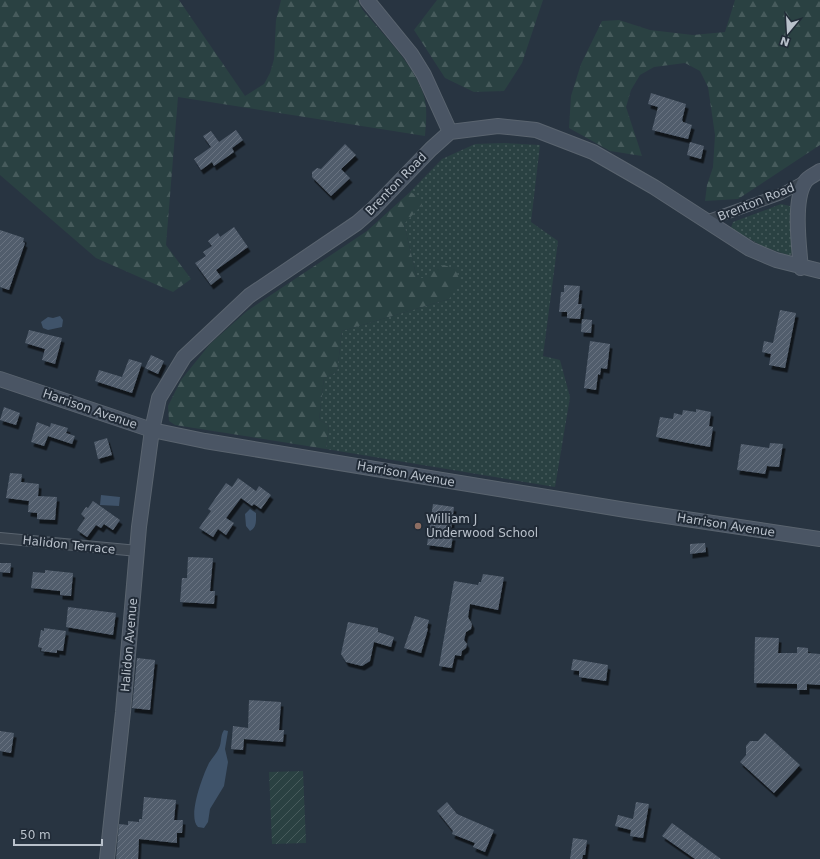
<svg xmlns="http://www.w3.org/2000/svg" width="820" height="859" font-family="'DejaVu Sans',sans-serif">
<defs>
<pattern id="grass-dots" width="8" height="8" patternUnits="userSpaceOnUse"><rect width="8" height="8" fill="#2a4142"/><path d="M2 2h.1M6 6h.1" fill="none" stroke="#475b5c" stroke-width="1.8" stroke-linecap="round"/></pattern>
<pattern id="forest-firs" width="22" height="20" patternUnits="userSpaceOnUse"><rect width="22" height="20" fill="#2a4142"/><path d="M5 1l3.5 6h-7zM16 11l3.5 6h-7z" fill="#475b5c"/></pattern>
<pattern id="garden-furrows" width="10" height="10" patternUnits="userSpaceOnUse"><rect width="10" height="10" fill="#2a4142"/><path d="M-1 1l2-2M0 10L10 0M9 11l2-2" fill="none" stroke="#475b5c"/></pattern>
<pattern id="building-hatch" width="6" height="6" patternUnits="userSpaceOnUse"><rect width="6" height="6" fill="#515d6c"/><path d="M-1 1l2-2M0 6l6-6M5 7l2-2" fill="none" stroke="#687280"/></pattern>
<filter id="shadow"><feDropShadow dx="2.5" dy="4.5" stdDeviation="0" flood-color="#0009"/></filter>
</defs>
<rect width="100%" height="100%" fill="#283441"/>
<!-- grass -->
<path fill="url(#grass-dots)" d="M504,143L540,145L531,222L558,241L543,356L560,360L570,397L555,487L326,449L329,425L319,420L324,378L337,372L342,331L449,299L428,278H417L404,224L418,196L410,192L442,159L475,144Z
M781,204L790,206L792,212L793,252L790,256L762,246L731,228L733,222Z"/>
<!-- forest -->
<path fill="url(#forest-firs)" d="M0,0H179L245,96L264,84L270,73L274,59L276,20L281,0H358L362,9C383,35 411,61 423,93C428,107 426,122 425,136L178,97L166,245L191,279L173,292L96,258L0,175Z
M437,0H543L522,63L504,91L474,92L445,78L414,30Z
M735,0H820V145L738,199L705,201L707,185L713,167L715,135L708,87L700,71L685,63L654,67L640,75L631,90L626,107L642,156L610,151L569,128L571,96L581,64L602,21L619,20L650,30L693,35L725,32Z
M410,192L418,196L422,205L404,224L417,278H428L433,269L444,265L455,269L461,283L449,299L342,331L337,372L324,378L319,420L329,425L326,449L175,425L169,421L168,406L181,380L210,344L247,311L367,231Z"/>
<!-- garden -->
<path fill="url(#garden-furrows)" d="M303,771L306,843L272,844L269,772Z"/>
<!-- water -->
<path fill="#3f536a" d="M60,316L63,320L62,327L48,330L43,328L41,322L48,317L53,318Z
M101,495L120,497L119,506L100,505Z
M250,509L256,513C256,520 257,528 250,531L246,526L245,514Z
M224,730L228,731L225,749L228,762L224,786L210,809L208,822L204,828L198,827C187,817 203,775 209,763C212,758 217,753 219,748C222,742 220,736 224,730Z"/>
<!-- building -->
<path fill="url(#building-hatch)" filter="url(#shadow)" d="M651,93L686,104L682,120L683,122L692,125L688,139L652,130L658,107L648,104Z
M236,130L243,140L232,148L234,152L214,166L212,162L201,170L194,159L211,147L203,136L211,131L219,142Z
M690,142L704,146L701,159L687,155Z
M345,144L356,155L341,169L350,178L331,196L312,177V172L317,168L321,169Z
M234,227L248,247L216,270L221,277L211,285L195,263L206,256L203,252L212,246L208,241L218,233L220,237Z
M0,230L24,238L23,242L25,243L9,290L0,287Z
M564,285L580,286L578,304H582L580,319L567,318V312H559L561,292H564Z
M780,310L796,313L785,368L769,365L771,354L762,352L764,341L773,343Z
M582,319L592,320L591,333L581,332Z
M29,330L62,338L55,364L42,360L45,349L25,343Z
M590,341L610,344L607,369L601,368L600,375L598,374L596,390L584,388Z
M151,355L164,361L158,374L145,368Z
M129,359L142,363L132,393L95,381L99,370L122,377Z
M4,407L20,413L16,425L0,420Z
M696,409L711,412L709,426L713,427L710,447L656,437L660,417L673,419L674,413L682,415L683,410L696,412Z
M37,422L50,427L51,423L68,428L66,433L75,436L72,444L48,436L44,446L31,442Z
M107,438L112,455L98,459L94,442Z
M770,443L783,444L779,467L767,466L765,474L737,470L741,444L769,448Z
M10,473L22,474L21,482L39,484L38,496L57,497L55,520L37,519V513L28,512L29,501L6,498Z
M238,478L256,491L259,486L271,495L261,509L254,504L252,506L241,498L226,518L234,523L226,535L218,529L213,537L199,528L211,511L208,509L226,483L232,487Z
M93,501L120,520L113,530L104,524L101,528L96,525L87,537L77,530L85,518L81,514L86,507L88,508Z
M433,504L454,507L450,536H453L451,548L427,545Z
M705,543L706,552L690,554V544Z
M188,557L213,558L210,591H215L214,604L180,602L182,578H187Z
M0,563H11L10,573L0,572Z
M45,570L73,573L71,596L60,595V591L31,588L33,572L45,573Z
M483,574L504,577L498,610L470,604L468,617L472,624L471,629L466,632L464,640L467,644L466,648L462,651L461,656L455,655L452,668L439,666L454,581L478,585L479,582H481Z
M68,607L116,613L113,635L66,627Z
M415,616L429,620L427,628L428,629L421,653L404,648Z
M348,622L378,628V632L394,637L391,647L374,642L370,661L362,666L346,662L341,654Z
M44,628L66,631L63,651L57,650V653L41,651L42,648L38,647L41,630L44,631Z
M755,637L779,638L778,653H797V647L808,648V653L820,654V685L807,684V690H797V684L754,683Z
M137,658L155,660L150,710L132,708Z
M573,659L608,665L606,681L579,677V671L571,670Z
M249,700L281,702L279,730H284L283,742L244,739L243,750L231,749L233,726L248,728Z
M0,731L14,733L11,753L0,751Z
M765,733L800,765L774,793L740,762L746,755V746L750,741H758Z
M144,797L176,800L174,820H183L182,833H177V843L139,839L138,859H116L119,824L128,825V821L139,822V819H142Z
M447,802L457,814L494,830L485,852L473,847L475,843L452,834L453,831L437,811Z
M636,802L649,804L643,838L630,836L631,830L615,826L618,815L633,819Z
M672,823L721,859H695L662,836Z
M573,838L587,840L585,855H583L582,859H570Z"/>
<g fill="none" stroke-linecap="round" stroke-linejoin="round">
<defs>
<path id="street" d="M706,221L781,194L805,181
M0,538L138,551"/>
<path id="secondary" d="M367,0L411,54L424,75L450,132
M801,268C799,247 793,200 805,182C808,177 816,174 820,171
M0,379L152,430L205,441L626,510L820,539
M107,859L123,712L139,527L152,430L159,398L184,357L249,296L357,223L373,209L431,149L450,132L498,126L536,130L593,152L654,187L750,249L776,260L820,271"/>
</defs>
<!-- street casing -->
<use href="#street" stroke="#5a646f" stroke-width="12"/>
<!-- secondary casing -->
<use href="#secondary" stroke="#5a646f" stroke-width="16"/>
<!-- street -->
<use href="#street" stroke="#3c4651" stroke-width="10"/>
<!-- secondary -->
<use href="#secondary" stroke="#4a5564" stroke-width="14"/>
</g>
<!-- markers -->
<circle fill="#8d6e63" stroke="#212b37" stroke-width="1.5" cx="418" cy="526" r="4"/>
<g text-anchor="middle" stroke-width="4" stroke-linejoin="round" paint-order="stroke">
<!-- street labels -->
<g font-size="12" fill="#b9c1cb" stroke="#212b37">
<text transform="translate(396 184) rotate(-46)" y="4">Brenton Road</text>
<text transform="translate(756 202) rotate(-22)" y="4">Brenton Road</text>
<text transform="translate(90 409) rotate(19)" y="4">Harrison Avenue</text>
<text transform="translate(406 474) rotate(10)" y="4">Harrison Avenue</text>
<text transform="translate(726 525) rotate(9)" y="4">Harrison Avenue</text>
<text transform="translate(69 545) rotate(6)" y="4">Halidon Terrace</text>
<text transform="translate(129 645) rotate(-85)" y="4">Halidon Avenue</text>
</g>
<!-- poi labels -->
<g font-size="12" fill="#b9c1cb" stroke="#212b37" text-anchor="start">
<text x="426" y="523">William J<tspan x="426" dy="14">Underwood School</tspan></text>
</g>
</g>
<!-- north arrow -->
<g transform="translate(788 32) rotate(198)" stroke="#212b37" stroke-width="3" paint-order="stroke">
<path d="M0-3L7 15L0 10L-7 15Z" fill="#b9c1cb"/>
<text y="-6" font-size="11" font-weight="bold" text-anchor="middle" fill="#b9c1cb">N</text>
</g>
<!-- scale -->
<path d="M14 839v6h88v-6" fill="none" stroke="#b9c1cb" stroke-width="2"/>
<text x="20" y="839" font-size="12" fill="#b9c1cb" stroke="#212b37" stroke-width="3" paint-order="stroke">50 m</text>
</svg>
